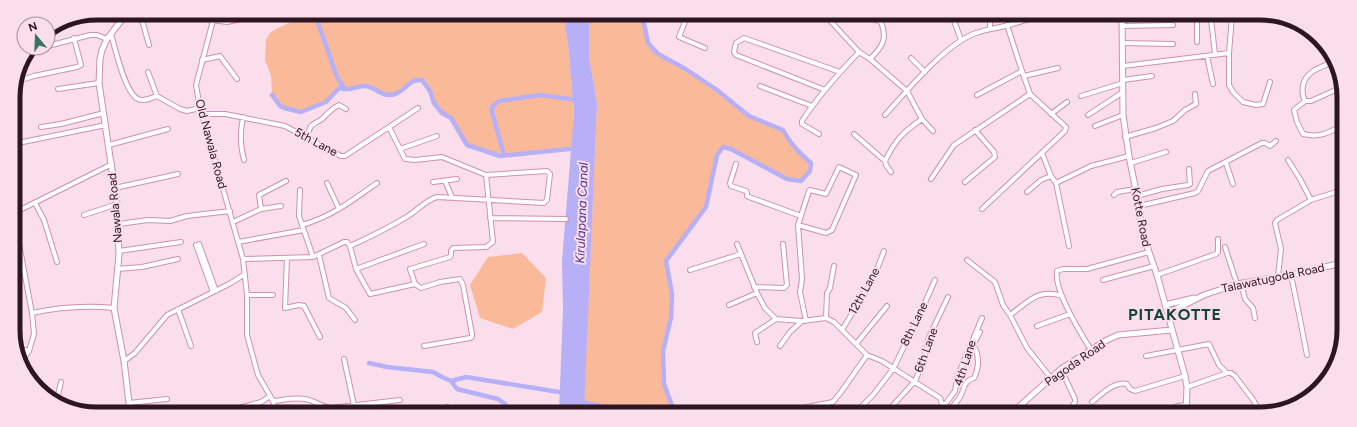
<svg xmlns="http://www.w3.org/2000/svg" width="1357" height="427" font-family="Figtree,sans-serif">
<rect width="100%" height="100%" fill="#fadeeb"/>
<!-- green -->
<path fill="#fab998" d="M296,13L563,14L568,43L574,113L572,148L500,156L467,145L451,118L442,113L434,103L430,91L422,80L413,81L397,94L388,95L382,94L373,89L364,86L350,89L339,88L326,102L300,112L284,108L280,106L272,95L271,75L265,60L266,40L270,33L276,29L291,22Z
M589,14H639L643,19L648,43L658,54L684,68L717,90L749,116L783,130C790,144 799,153 811,163L810,171L801,181L787,179L732,149L723,147L717,155L706,207L666,261L672,294L671,318L663,351L664,384L673,408L668,412H626L584,401L597,103L589,58Z
M522,253L546,278L542,312L513,329L480,318L470,285L488,257Z"/>
<!-- water -->
<path fill="#b7b0f6" d="M563,14H589V58L597,103L584,412H559L563,309L562,261L574,113L568,43Z"/>
<g fill="none" stroke-linecap="round" stroke-linejoin="round">
<!-- canal -->
<path stroke="#b7b0f6" stroke-width="4.5" d="M315,14L337,77L345,89C352,90 359,85 366,86C378,88 381,98 395,94C402,92 407,85 413,81C416,80 420,80 422,80L430,91L434,103L442,113L451,118L467,145L500,156L578,148
M639,14L643,19L648,43L658,54L684,68L717,90L749,116L783,130C790,144 799,153 811,163L810,171L801,181L787,179L731,149L723,147L717,155L706,207L666,261L672,294L671,318L663,351L664,384L673,408L668,412
M272,95L280,106L284,108L301,112L326,102L339,88L345,89
M504,155L492,112V107L499,101L540,95L577,100
M369,363L387,367L433,372L442,377L451,381L466,377L565,393
M451,381L457,389L498,399L505,404L510,412
M578,401L626,412"/>
<defs>
<path id="minor" d="M140,13L149,45
M166,13L170,16
M215,13L196,85L200,108L243,259L247,295V335L258,375L273,401L276,412
M688,14L679,37L705,48
M825,15L859,52L870,59L907,91L922,119L933,131
M952,15L961,40
M1106,16L1122,18L1169,16
M1195,16L1197,18V42
M1212,16L1211,19L1215,54
M867,17L881,22C888,39 882,47 870,59
M212,20L227,22L266,13
M1122,26L1173,25
M990,28V15
M111,34C115,48 125,93 138,99C144,102 151,98 157,96L180,109L187,111L200,108
M1122,43L1173,44
M48,46L90,35H97L107,39
M28,52L42,48
M1328,52L1342,88
M1229,53L1232,16
M1207,56L1213,84
M911,58L925,72
M202,60L220,56L237,79
M1332,62C1320,68 1306,71 1303,85C1302,91 1302,96 1305,101H1311L1342,87
M1123,66L1229,53V85L1233,92L1243,102L1256,105L1263,104L1270,82
M148,72L157,96
M1024,76L1058,68
M1123,80L1152,76
M15,82L34,76L77,67L81,65L74,38
M760,86L812,106
M58,89L99,83
M825,90L736,55L734,52L736,43L744,38L840,72
M977,95L1022,71
M1081,96L1123,83
M1305,101L1294,110L1297,122L1303,134C1320,138 1327,133 1342,126
M202,114H225L285,126L341,156H345L418,108
M1051,114L1067,102
M885,115C908,90 945,44 976,33C987,29 998,28 1009,25C1020,22 1030,19 1041,15
M1088,115L1123,92
M243,117C240,133 240,144 244,160
M1095,126L1123,115
M41,127L61,124L104,113
M819,134L802,124V121C818,96 838,74 859,52
M854,134L885,161
M306,137L311,126C314,123 318,122 322,119C329,113 330,109 339,105L346,109
M1125,137L1156,128L1173,121L1185,110L1196,104L1195,94
M13,144L106,125
M109,145L168,129
M400,149L437,136
M1042,153L1051,176L1056,183L1069,246
M1288,160L1300,179L1311,200
M1131,163L1166,152
M1226,163L1233,184
M736,164L730,183L731,186L746,191L747,193V196L749,197L801,216
M891,172L886,165L885,161C896,139 902,133 922,119
M931,179L954,145L1030,94
M445,181L452,197
M433,182L457,179
M965,182L995,157L994,152L975,130
M327,183L339,209
M1056,183L1091,166L1129,156
M115,188L178,174
M300,190L299,216L313,257
M1027,192L1041,180L1051,176
M1114,195L1117,192L1136,189
M1137,196L1162,189L1188,185L1190,184L1189,169
M35,203L44,220L57,262
M1139,206L1195,193L1198,191L1208,171L1262,143H1265L1270,146L1276,141
M261,209L259,195L286,181
M982,209L1065,131L1066,127L1030,94L1022,71L1007,25
M14,213L112,164
M84,215L117,204
M14,217L32,313L34,334L29,351L22,361
M490,218L566,219
M233,222L261,209L281,206
M119,224L148,220L170,221L187,216L230,211
M302,225C331,217 353,200 377,183
M798,225L826,233L832,230L856,175L839,167L826,194L810,190L809,191L798,225L802,279L800,292L806,321
M238,242L304,230
M199,244L216,291
M737,244L757,293L765,308L776,319L802,321L826,318L834,322L867,355L882,361L940,398L943,407L950,413
M196,245L213,292
M350,246L356,269L370,294L415,284L410,269L450,257L451,255V251L453,248L486,247L493,242L486,175
M1225,247L1237,284
M119,251L181,242
M319,255L329,298L346,308L355,320
M287,258L285,308L299,305L304,306L320,337
M243,259L313,257L344,242H347L350,246C370,237 390,227 408,216C418,210 426,200 437,197L544,203L547,200L550,174L547,171L486,175L442,157L415,160L405,159L389,127
M967,260L995,282L1003,305L1010,315L1027,348L1051,378
M117,269L142,267L178,259
M356,269L424,244
M690,270L741,254
M1157,275L1216,254L1218,252V239
M1291,275L1299,314L1307,355
M1278,276L1281,249L1275,223L1277,220L1311,200L1342,190
M1103,280L1154,266
M1241,283L1245,299L1253,308L1255,318
M415,284L421,288L440,282L460,279L463,285L472,334V337L470,338L424,346
M754,287L784,288L787,285L783,244
M247,295H273
M729,305L757,293
M178,309L191,346
M32,313C59,307 86,305 114,308
M1010,315C1028,302 1038,288 1062,296
M826,318L827,293L830,288L834,266
M1037,326L1070,314
M842,330L874,277L884,251
M757,342L755,333L776,319
M856,344L887,306
M780,346L790,332L802,321
M16,348L29,351
M1091,350C1081,334 1053,289 1057,271L1063,269H1087L1149,252
M1146,356L1209,344L1219,365L1227,373H1231L1235,376L1254,401L1260,414
M344,359L354,405
M124,361L135,353L167,315L231,283L245,274
M1061,369L1075,399V402L1071,409V413
M1187,387L1227,373
M57,399L61,382
M273,401C283,400 295,397 305,399C314,400 321,407 331,408L400,400
M1092,402C1102,394 1114,381 1127,384L1130,389L1135,391L1185,376
M129,403L167,399
M370,404L371,412
M447,407L449,412
M943,407L955,391L958,375L982,318
M227,411L261,402L270,396
M414,411V412
M949,411C953,406 958,401 961,395C965,387 963,382 974,378C979,368 980,355 973,345L980,332
M481,412V410
M728,412H781L833,402L841,392L867,355
M855,413L873,395L893,369L920,314L935,280
M886,413L915,381L923,362L929,337L948,297
M1159,414L1178,406L1186,405"/>
<path id="major" d="M127,13L107,39L102,50L100,59L99,83L117,204L119,255L114,308L124,361L130,411
M1122,16L1123,115L1129,156L1137,196L1142,231L1149,252L1157,275L1185,376L1187,387L1186,414
M1165,305L1194,298
M1168,313L1204,295L1237,284L1291,275L1342,263
M1012,413L1061,369L1105,341L1118,335L1172,330"/>
</defs>
<!-- minor casing -->
<use href="#minor" stroke="#d090b0" stroke-width="6"/>
<!-- major casing -->
<use href="#major" stroke="#d090b0" stroke-width="7"/>
<!-- minor -->
<use href="#minor" stroke="#fff" stroke-width="4"/>
<!-- major -->
<use href="#major" stroke="#fff" stroke-width="5"/>
</g>
<g text-anchor="middle" stroke-width="4" stroke-linejoin="round" paint-order="stroke">
<!-- street labels -->
<g font-size="12" fill="#2d1522" stroke="#fadeeb">
<text transform="translate(316 142) rotate(28)" y="4">5th Lane</text>
<text transform="translate(211 144) rotate(75)" y="4">Old Nawala Road</text>
<text transform="translate(115 208) rotate(-95)" y="4">Nawala Road</text>
<text transform="translate(1141 217) rotate(79)" y="4">Kotte Road</text>
<text transform="translate(1273 278) rotate(-12)" y="4">Talawatugoda Road</text>
<text transform="translate(864 291) rotate(-61)" y="4">12th Lane</text>
<text transform="translate(914 324) rotate(-64)" y="4">8th Lane</text>
<text transform="translate(926 350) rotate(-70)" y="4">6th Lane</text>
<text transform="translate(965 363) rotate(-72)" y="4">4th Lane</text>
<text transform="translate(1075 363) rotate(-35)" y="4">Pagoda Road</text>
</g>
<!-- water labels -->
<g font-size="13" font-style="italic" fill="#4b3496" stroke="#fadeeb">
<text transform="translate(581 213) rotate(-88)" y="5">Kirulapana Canal</text>
</g>
<!-- district labels -->
<g font-size="16" font-weight="bold" letter-spacing="1" fill="#124535" stroke="#fadeeb">
<text x="1175" y="320">PITAKOTTE</text>
</g>
</g>
<!-- crop -->
<path d="M0 0H1357V427H0ZM97 20H1260A77 77 0 0 1 1337 97V330A77 77 0 0 1 1260 407H97A77 77 0 0 1 20 330V97A77 77 0 0 1 97 20Z" fill="#fadeeb" fill-rule="evenodd"/>
<path fill="none" stroke="#2d1522" stroke-width="5" d="M97 20H1260A77 77 0 0 1 1337 97V330A77 77 0 0 1 1260 407H97A77 77 0 0 1 20 330V97A77 77 0 0 1 97 20Z"/>
<!-- north arrow -->
<g transform="translate(36 36) rotate(341)"><circle r="19" fill="#fadeeb" stroke="#a88e9b"/>
<path d="M0-3L7 15L0 10L-7 15Z" fill="#387560"/>
<text y="-6" font-size="11" font-weight="bold" text-anchor="middle" fill="#2d1522">N</text>
</g>
</svg>
